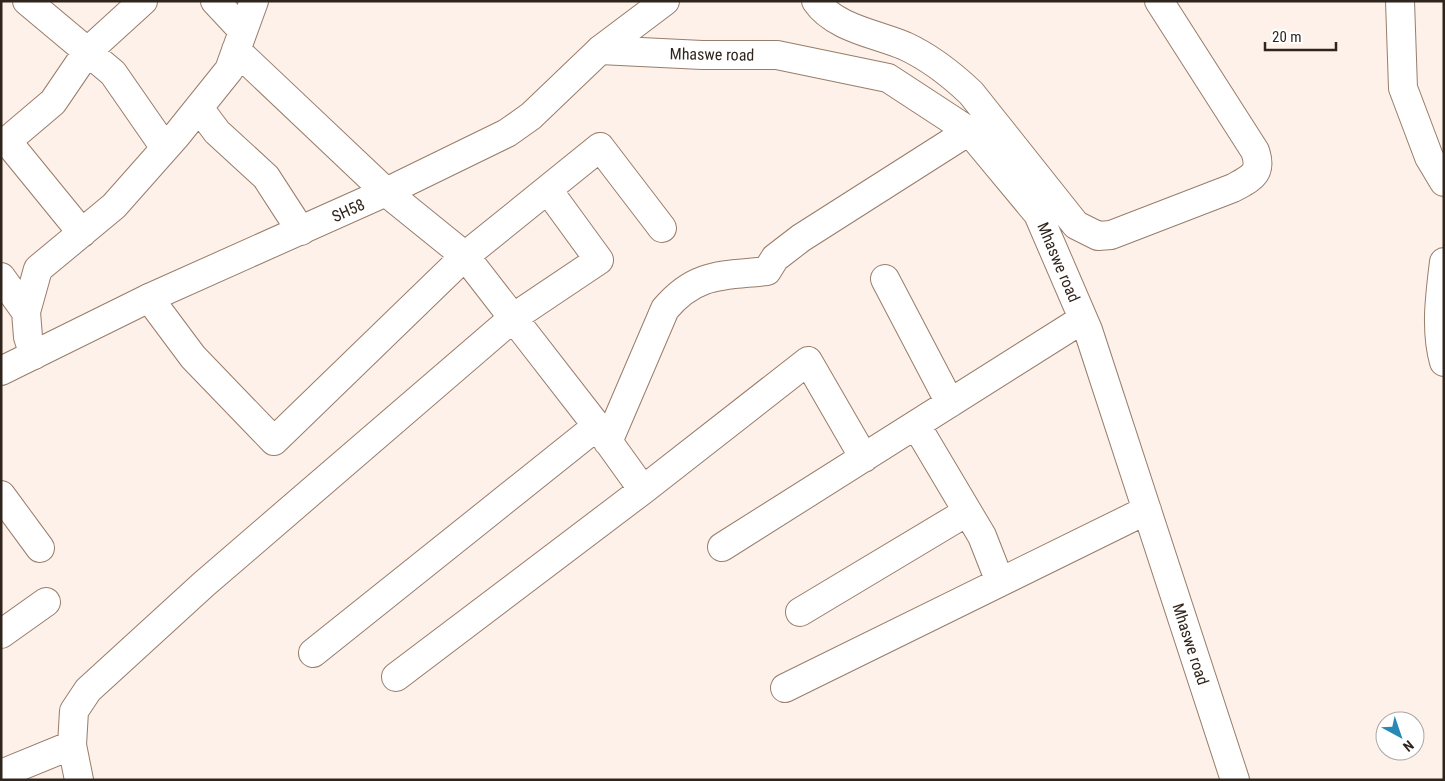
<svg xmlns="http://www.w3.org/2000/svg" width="1445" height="781" font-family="'Roboto Condensed',sans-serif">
<rect width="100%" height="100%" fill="#fdf1e9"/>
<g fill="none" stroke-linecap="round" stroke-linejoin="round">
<defs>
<path id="minor" d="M27,1L113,73L165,148
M215,1L243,31
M816,1C834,28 877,34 905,46C931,58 951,74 971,93L1076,225L1098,236L1111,235L1233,188C1251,178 1263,174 1255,151L1159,1
M1400,1L1403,88L1429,157L1444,182
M236,50L386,192L465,256L597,426L643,490
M600,50L702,55H777L888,78L969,131L1038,214L1088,330L1235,780
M199,108L217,132L266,177L301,231
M82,233L7,141L53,102L87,52L143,1
M1444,262C1440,295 1435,330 1444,362
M1,277L26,312
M885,279L950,403
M149,298L193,357L274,441L465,256L600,147L662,228
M34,355L28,337L26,312L38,269L114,206L176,136L229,70L254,1
M916,425L982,536L1000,582
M608,442L665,309C696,272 723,276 767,271L775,258L801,238L969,131
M1,495L40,548
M722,547L1083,319
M800,612L967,512
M1,634L46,602
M313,653L597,426
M396,677L643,490L808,361L864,458
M785,688L1147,510
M1,774L72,745
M79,780L72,745L74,711L88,690L204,584L514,317L599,260L548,190"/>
<path id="major" d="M1,371L149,298L386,192L507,133L531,116L600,50L665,1"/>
</defs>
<!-- minor casing -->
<use href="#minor" stroke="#987d6a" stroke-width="30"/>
<!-- major casing -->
<use href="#major" stroke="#987d6a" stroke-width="30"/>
<!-- minor -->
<use href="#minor" stroke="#fff" stroke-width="28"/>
<!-- major -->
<use href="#major" stroke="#fff" stroke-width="28"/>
</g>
<g text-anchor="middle" stroke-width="4" stroke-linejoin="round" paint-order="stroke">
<!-- street labels -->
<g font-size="16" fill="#30251d" stroke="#fff">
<text transform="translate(712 54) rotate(1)" y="6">Mhaswe road</text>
<text transform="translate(348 210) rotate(-24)" y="6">SH58</text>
<text transform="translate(1059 262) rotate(67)" y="6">Mhaswe road</text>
<text transform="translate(1191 644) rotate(72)" y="6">Mhaswe road</text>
</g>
</g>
<!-- border -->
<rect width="1445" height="781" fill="none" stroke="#30251d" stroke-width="5"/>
<!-- north arrow -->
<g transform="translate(1400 736) rotate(140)"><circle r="24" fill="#ffffff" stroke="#aca8a5"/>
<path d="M0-4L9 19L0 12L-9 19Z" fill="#2789b4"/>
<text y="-8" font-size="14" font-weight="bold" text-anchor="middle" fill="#30251d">N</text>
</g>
<!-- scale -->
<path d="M1265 42v8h71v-8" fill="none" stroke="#30251d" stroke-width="2.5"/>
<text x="1272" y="42" font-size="15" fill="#30251d" stroke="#ffffff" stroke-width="4" paint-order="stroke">20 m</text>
</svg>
